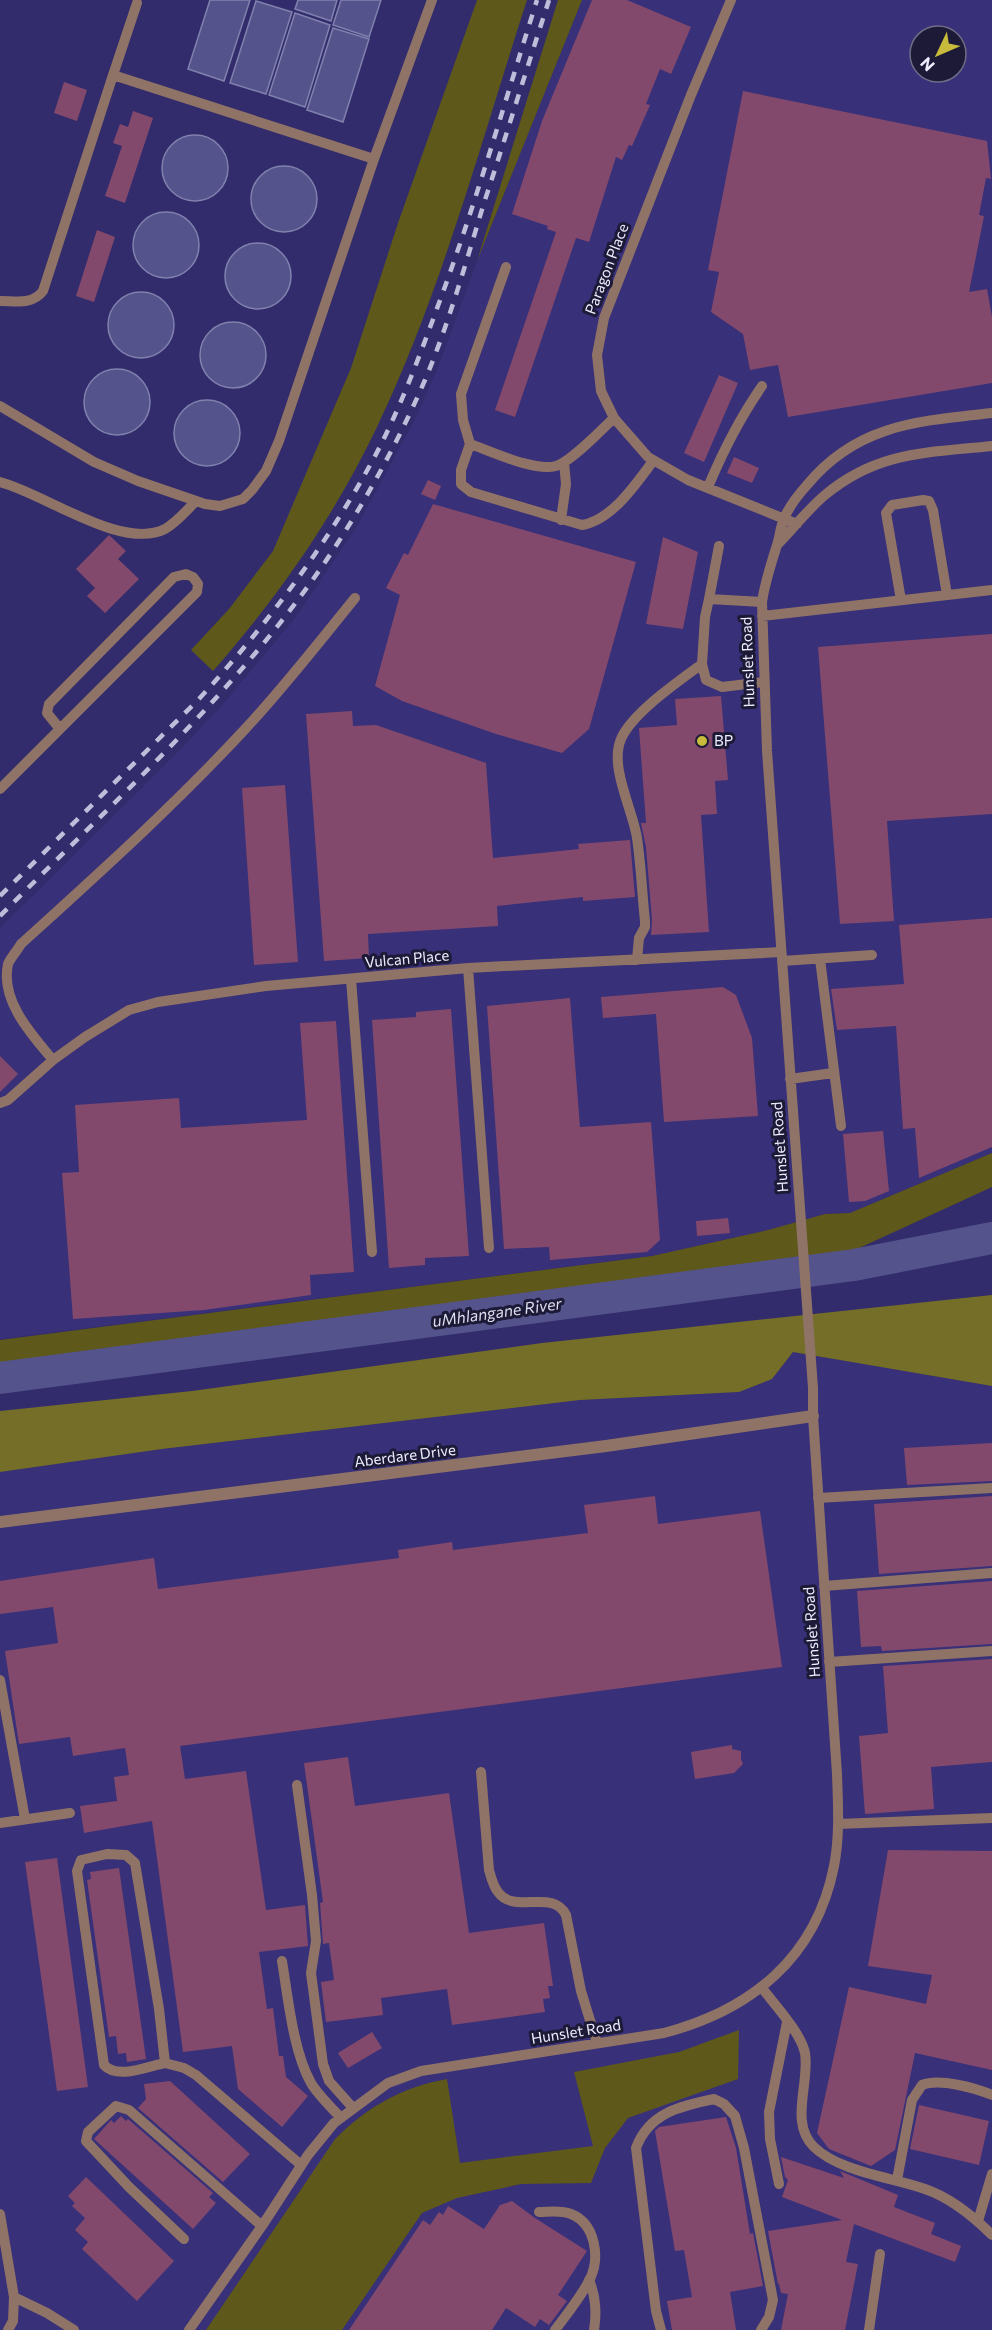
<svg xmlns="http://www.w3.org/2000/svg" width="992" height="2330" font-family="Commissioner,sans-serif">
<rect width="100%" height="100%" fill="#322c6c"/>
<!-- built -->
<path fill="#383078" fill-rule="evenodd" d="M582,0H992V1153L850,1213L825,1214L768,1230L652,1256L0,1339V928L179,751L223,704L295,618L357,526L413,423L437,370L477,261ZM920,36H956V72H920Z
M793,1352L992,1386V2330H0V1472L162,1449L580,1400L739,1392L772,1379Z"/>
<!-- green -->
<path fill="#5e581a" d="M477,0H527C481,142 441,293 377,427C334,517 278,597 213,671L191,650L229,609L273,551L351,368L398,223Z
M558,0H582L477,261Z
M992,1153V1187L844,1255L601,1285L301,1328L0,1363V1340L652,1256L768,1230L825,1214L850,1213Z
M739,2030L738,2079L628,2118L605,2148L591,2183L521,2184L457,2198L422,2213L342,2330H206L335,2139C367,2107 402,2087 447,2079L460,2163L593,2146L574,2072L679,2052Z"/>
<!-- forest -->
<path fill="#756e28" d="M992,1295V1386L793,1352L772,1379L739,1392L580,1400L162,1449L0,1472V1411L192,1391L542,1343Z"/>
<!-- water -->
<path fill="#54538c" stroke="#8181ae" stroke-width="1.5" d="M210,0H250L224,81L188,69Z
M298,0H337L331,21L295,9Z
M341,0H381L369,37L333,25Z
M256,1L292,12L266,94L230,83Z
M295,13L330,25L305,107L269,95Z
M333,28L369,39L343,122L307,110Z
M162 168a33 33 0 1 1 66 0a33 33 0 1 1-66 0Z
M251 199a33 33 0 1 1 66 0a33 33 0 1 1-66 0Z
M133 245a33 33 0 1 1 66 0a33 33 0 1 1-66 0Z
M225 276a33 33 0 1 1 66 0a33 33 0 1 1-66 0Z
M108 325a33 33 0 1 1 66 0a33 33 0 1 1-66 0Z
M200 355a33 33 0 1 1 66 0a33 33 0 1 1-66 0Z
M84 402a33 33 0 1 1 66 0a33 33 0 1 1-66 0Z
M174 433a33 33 0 1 1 66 0a33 33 0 1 1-66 0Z"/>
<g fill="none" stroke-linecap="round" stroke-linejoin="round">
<!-- river -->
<path stroke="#54538c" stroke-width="32" d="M0,1378L854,1265L992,1238"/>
</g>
<!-- building -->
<path fill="#83496c" d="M592,0H627L691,27L671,74L660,69L646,104L650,105L632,146L629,145L622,160L616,157L589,242L576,238L515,417L495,410L556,232L547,229L548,226L512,214L542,121Z
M64,82L87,90L77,121L54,113Z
M743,91L987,141L991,179L986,178L979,215L984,216L969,292L987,289L992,317V383L788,417L778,365L750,370L743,334L711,312L719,272L708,270Z
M133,111L153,118L125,203L105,196L122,146L113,143L120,124L128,127Z
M97,230L115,237L94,302L76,296Z
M719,375L738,383L704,462L684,453Z
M734,457L759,468L752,483L727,473Z
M428,480L441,486L435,500L421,494Z
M433,504L636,562L589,729L562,753L496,734L402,701L375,686L400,595L386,588L404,553L408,555Z
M109,535L126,551L118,559L139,579L105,613L87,596L95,588L76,569Z
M663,537L698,552L683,629L646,624Z
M992,634V814L887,821L894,921L840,924L818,647Z
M721,696L728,780L715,781L717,814L701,815L709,932L651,935L652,920L646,847L641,823H646L639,728L677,725L675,699Z
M352,711L353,726L376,725L486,763L493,858L579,849L578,844L630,840L635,897L583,901V897L497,906L498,926L368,934L369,958L324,961L306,714Z
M285,785L298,962L254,965L242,788Z
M992,918V1147L919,1178L915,1128L903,1129L896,1026L837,1030L831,989L904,984L899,925Z
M723,987L736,995L752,1038L758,1116L664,1122L656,1014L603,1018L601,997Z
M570,998L580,1127L651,1122L660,1240L647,1252L550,1260L549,1247L504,1249L487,1006Z
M451,1009L469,1256L425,1258V1265L389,1268L372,1020L416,1017V1012Z
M336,1021L354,1272L310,1275L311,1295L204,1310L73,1319L62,1173L79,1172L75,1105L179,1098L181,1128L307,1120L300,1023Z
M0,1056L18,1074L0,1092Z
M883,1131L889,1191L865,1201L849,1202L843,1134Z
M728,1218L730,1233L697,1236L696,1221Z
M992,1443V1481L907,1485L904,1448Z
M655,1496L658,1524L760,1511L782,1667L180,1746L185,1779L246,1771L266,1910L305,1905L308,1946L259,1952L267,2009L273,2008L279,2056H283L286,2077L308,2096L282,2127L238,2089L232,2046L183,2052L152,1821L84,1833L80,1806L117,1801L114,1777L129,1775L125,1748L73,1756L70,1737L19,1744L5,1651L58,1643L53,1607L0,1614V1581L154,1558L158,1589L399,1558L398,1550L452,1542L453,1550L588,1533L584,1505Z
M992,1496V1566L879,1574L874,1504Z
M992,1581V1644L882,1651L881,1646L861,1647L857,1591Z
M992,1659V1762L931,1767L934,1809L865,1814L859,1736L888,1733L883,1666Z
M732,1745V1749L741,1751V1759L743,1764L734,1773L695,1779L691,1752Z
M348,1757L355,1806L449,1793L469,1933L544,1923L553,1986H548L550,1998L543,1999L545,2012L452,2025L447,1989L381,1998L383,2015L326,2022L321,1982L334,1980L329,1943L323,1944L320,1903L323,1902L304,1763Z
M888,1850L992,1851V2070L915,2053L895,2150L871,2166L829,2149L817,2133L849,1987L926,2004L932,1975L868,1966Z
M57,1858L88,2087L57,2091L25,1862Z
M119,1868L146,2059L127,2062L126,2053L118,2054L116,2036L109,2037L87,1880L91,1879L90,1872Z
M372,2032L382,2048L348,2068L338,2053Z
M170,2081L250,2154L223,2182L138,2108L146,2099L144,2084Z
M919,2105L989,2121L979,2165L910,2149Z
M121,2116L126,2121L128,2119L213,2193L209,2197L216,2203L193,2229L94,2139L111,2120L114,2123Z
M726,2117L736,2148L750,2234L753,2233L763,2286L730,2292L736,2330H672L667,2301L692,2297L684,2250L675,2251L655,2131L659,2127Z
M781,2157L844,2178L840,2171L898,2195L894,2207L935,2223L931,2234L961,2246L955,2262L854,2224L846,2262L858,2264L845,2330H781L788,2294L781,2293L779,2284H778L768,2231L842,2220L782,2197L788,2180L785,2177Z
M86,2177L174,2261L137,2301L82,2249L88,2242L75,2230L85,2218L72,2206L75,2203L68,2196Z
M512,2201L535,2218L587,2251L558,2295L567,2301L549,2325L540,2319L535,2327L506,2308L492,2330H349L423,2220L430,2225L439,2212L443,2215L448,2206L484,2229L500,2205Z"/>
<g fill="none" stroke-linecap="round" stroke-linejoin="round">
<!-- lane -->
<path stroke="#907367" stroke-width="10" d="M731,0L691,95L604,318L597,355L601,391L614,418L648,457L688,480L797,524
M113,75L137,3
M506,267L461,394L463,420L470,444L461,470V484L471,492L582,525C612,520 636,484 653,461
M0,301C17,301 32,305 43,291L113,75L374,159
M0,406L94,462L138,481L205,504L220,506L243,499L252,490L266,471L279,441L374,159L432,0
M470,444C491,451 534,472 556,466C571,462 602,429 614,418
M0,482C44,493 121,551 165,529C177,522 186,511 196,501
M708,487C723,451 739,419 762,386
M561,520L566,484L564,462
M777,545C793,529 808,509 825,495C878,451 927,453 992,446
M709,599L719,546
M901,600L886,513L892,505L923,500L929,501L933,510L947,595
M762,616L992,590
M702,664L706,680L722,687L764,682
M0,789L197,592L198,584L193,577L186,574L174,577L49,704L47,713L60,729
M820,959L841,1126
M637,960L639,938L645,927V921C642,893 641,865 637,838C633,810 609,767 621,739C632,713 679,681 702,664L705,617L709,599L762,602
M782,961L872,955
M468,968L489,1248
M351,979L372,1252
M53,1060C32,1035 0,1001 8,964C11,957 17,951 21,944C98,874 176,804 247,727C285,686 320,641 355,598
M790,1079L833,1073
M0,1103L8,1100L53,1060L85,1037L129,1010L158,1002L266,986L468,968L781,952
M818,1498L992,1488
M824,1586L992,1573
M829,1662L992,1651
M0,1680L25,1819
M481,1772L489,1870C491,1877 493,1886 498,1892C514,1915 553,1888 566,1915L581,1991L597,2043
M297,1785L312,1895L316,1941L311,1973L323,2064L329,2081L353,2108
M0,1823L70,1813
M838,1824L992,1818
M282,1961C288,1997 293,2051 311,2083C318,2095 331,2107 341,2118
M762,1988C775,2005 801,2033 805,2053C810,2083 789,2123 814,2147C840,2172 891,2177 925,2189C951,2198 973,2216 992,2235
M165,2063C148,2066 118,2080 104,2065L77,1871L81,1860L107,1854L126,1855L135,1863L159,2009L165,2063L184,2068L196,2075L301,2165
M897,2180L912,2100L922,2085C940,2078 975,2088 992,2095
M779,2184L770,2139L769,2112L787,2022
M539,2212C549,2212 561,2210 571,2214C596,2224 600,2258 590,2279C581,2297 567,2314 555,2330
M0,2214L14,2297L47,2313L74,2330
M978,2221L992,2174
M184,2239L129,2187L86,2141L88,2132L116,2106L129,2110L262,2226
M589,2280C596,2297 597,2312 594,2330
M8,2330L13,2321L14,2297
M189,2330L262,2226L308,2155L334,2123L388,2083L421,2071L664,2033C751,2010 816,1958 834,1866C840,1836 838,1804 837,1774L813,1416V1388L767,751L762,602C765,582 771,564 777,545C780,537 780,527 784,519C789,506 798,495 807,485C857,424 919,421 992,413
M661,2330L656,2311L636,2148C649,2113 680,2106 714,2099L724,2104L735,2116L744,2148L773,2300L769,2317L761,2330
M869,2330L880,2254"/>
<!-- street -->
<path stroke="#907367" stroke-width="12" d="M0,1522L606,1446L813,1416"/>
<!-- rail -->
<path stroke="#bfbeda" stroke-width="4.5" stroke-dasharray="10 10" stroke-linecap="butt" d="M0,896L198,700C266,626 326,546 374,458C400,409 420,355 439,303C476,203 505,101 537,0
M0,916C121,794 255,676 346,530C376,482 403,431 425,380C449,323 466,262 484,203C506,136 527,68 549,0"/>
</g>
<!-- markers -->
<circle fill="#c8bb3b" stroke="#1c1a37" stroke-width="2" cx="702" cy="741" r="6"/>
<g text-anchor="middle" stroke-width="6" stroke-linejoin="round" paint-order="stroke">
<!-- street labels -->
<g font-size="15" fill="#ebecfc" stroke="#1c1a37">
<text transform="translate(607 269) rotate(-69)" y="5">Paragon Place</text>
<text transform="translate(748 662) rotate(-92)" y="5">Hunslet Road</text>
<text transform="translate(407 959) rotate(-5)" y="5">Vulcan Place</text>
<text transform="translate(780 1147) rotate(-94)" y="5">Hunslet Road</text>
<text transform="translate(405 1456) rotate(-7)" y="5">Aberdare Drive</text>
<text transform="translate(812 1632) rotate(-94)" y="5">Hunslet Road</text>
<text transform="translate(576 2032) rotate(-9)" y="5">Hunslet Road</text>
</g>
<!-- poi labels -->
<g font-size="15" fill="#ebecfc" stroke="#1c1a37" text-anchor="start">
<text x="714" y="746">BP</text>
</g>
<!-- water labels -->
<g font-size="16" font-style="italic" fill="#dddeef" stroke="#1c1a37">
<text transform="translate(497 1312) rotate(-8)" y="6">uMhlangane River</text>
</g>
</g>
<!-- north arrow -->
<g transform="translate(938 54) rotate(226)"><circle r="28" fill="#1c1a37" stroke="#6f6e86" stroke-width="1.5"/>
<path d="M0-4.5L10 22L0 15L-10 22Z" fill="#c8bb3b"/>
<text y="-9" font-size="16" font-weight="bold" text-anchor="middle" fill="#ebecfc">N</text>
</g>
</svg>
